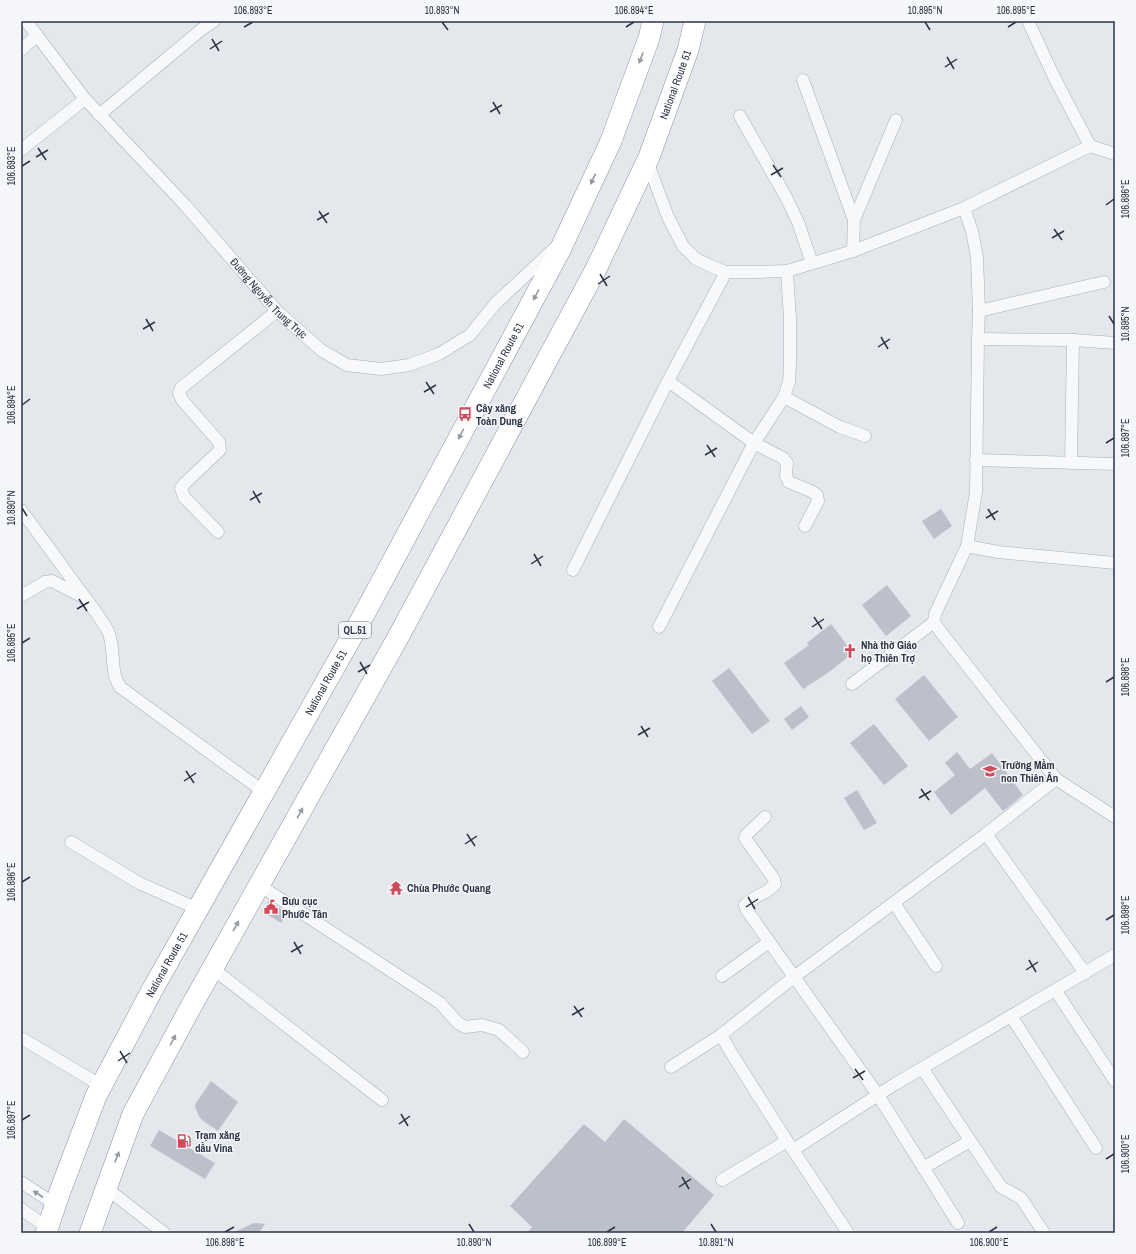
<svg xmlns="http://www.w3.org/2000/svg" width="1136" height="1254" font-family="'Archivo Narrow',sans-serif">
<rect width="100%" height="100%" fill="#e4e7ec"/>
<!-- building -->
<path fill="#bbc0ca" d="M941,509L952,526L934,539L922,521Z
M887,585L911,616L886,636L862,605Z
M831,624L853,653L829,672L803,689L784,663L809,645L807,643Z
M729,668L770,721L752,734L712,681Z
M924,675L958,717L929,741L895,699Z
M801,706L809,717L792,730L784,719Z
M874,724L908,766L884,785L850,743Z
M957,752L970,769L992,753L1023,795L1003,811L985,788L951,815L934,792L955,775L945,763Z
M857,790L877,823L864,830L844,798Z
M269,901L288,913L281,923L262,911Z
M211,1081L238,1102L218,1131L202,1120L199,1116L195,1107L196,1103Z
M624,1119L714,1195L682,1233H527L532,1227L510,1206L584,1124L605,1142Z
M159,1130L215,1163L205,1179L150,1146Z
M254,1223L265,1224L259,1233H232Z"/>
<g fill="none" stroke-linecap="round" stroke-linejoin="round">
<defs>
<g id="minor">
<path id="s1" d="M26,21L85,99L185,205L277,311L321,350L347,365L381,369L409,365L439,354L470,335L495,304L556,247"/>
<path d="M21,50L37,35"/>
<path d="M803,80L854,220"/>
<path d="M99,115L202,29L214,21"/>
<path d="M740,116L786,197L798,222L812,263"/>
<path d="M1090,146L1115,154"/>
<path d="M21,150L85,99"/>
<path d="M647,161L668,217L683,246L696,259L715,268L726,272H758L787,271L853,251L964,208L1090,146L1054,77L1028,21"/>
<path d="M964,208L972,231L977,257L979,311L978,339L976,492L967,546L935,614L934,622L940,631L1056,779L1115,817"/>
<path d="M853,251L854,220L896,120"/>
<path d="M979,311L1104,282"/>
<path d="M978,339L1073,340L1115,343"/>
<path d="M668,381L754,443L783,458L787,463L786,476L789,482L811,491L817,495L818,501L805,526"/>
<path d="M784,397L840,427L865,436"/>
<path d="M976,460L1115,464"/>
<path d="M1071,463L1073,340"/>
<path d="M21,510C41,537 61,564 80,591C90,604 100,617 108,631C116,649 109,670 120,687L264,792"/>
<path d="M218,532L184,497L181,488L185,483L220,450L219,442L182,400L179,393L181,388L277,311"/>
<path d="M967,546L998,552L1115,563"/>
<path d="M573,570L668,381L726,272"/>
<path d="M21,596L45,582L52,581L85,598"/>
<path d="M659,627L754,443L784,397L789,382L790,364V319L787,271"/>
<path d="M852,684L934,622"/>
<path d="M765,817L746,835L745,838L774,879L775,884C768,894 753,896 745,905L746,909L878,1095L958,1223"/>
<path d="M986,834L1085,973"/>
<path d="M71,842L139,883L198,909"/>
<path d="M259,885L422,991L440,1003L458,1023L465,1027L482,1025L499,1030L523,1052"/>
<path d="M894,903L936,966"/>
<path d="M212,968L382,1100"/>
<path d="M722,976L769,942"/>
<path d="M1056,991L1115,1081"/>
<path d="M1011,1016L1096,1148"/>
<path d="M21,1038L102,1086"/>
<path d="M671,1067L721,1035"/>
<path d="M922,1068L1001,1187L1021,1198L1044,1233"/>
<path d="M793,1150L895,1084L1115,955"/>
<path d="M923,1168L970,1141"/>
<path d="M722,1180L787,1141"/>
<path d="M21,1182L56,1205"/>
<path d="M106,1188L164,1233"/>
<path d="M21,1209L48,1228"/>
<path d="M848,1233L787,1141L730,1051L721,1035L794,977L986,834L1056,779"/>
</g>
<g id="trunk">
<path id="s2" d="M46,1233L59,1194L96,1096L151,992L361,620L560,250L611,141L649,38L653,21"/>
<path id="s3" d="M90,1233L133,1114L188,1012L396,641L596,269L649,157L688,50L695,21"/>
</g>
</defs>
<!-- minor casing -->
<use href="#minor" stroke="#a9aeb7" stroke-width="13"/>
<!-- trunk casing -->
<use href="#trunk" stroke="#8b94a3" stroke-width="22"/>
<!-- minor -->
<use href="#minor" stroke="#f7f8fa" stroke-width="12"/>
<!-- trunk -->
<use href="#trunk" stroke="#fff" stroke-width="21"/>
</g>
<!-- one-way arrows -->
<defs><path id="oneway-solid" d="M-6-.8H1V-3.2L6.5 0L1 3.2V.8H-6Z"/></defs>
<g fill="#959aa2">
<use href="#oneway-solid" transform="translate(641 58) rotate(110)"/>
<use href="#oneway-solid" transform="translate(593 179) rotate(115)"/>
<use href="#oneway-solid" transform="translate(536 295) rotate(118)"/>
<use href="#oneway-solid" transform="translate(461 434) rotate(118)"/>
<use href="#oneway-solid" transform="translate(300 813) rotate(-61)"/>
<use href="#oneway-solid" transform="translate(236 926) rotate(-61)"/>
<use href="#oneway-solid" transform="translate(173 1040) rotate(-62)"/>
<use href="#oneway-solid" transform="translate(117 1157) rotate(-69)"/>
</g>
<use fill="#9196a0" href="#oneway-solid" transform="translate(38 1194) rotate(-147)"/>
<!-- ticks -->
<path fill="none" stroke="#2b3445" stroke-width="1.5" d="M442,22L448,30M925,22L930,30M244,27L253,22M626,27L634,22M1008,27L1016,22M212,39L219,51M210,49L222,41M947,57L954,69M945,67L957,59M493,102L500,114M490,112L502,105M38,148L46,160M36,157L48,150M773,165L781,177M22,166L30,161M771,175L783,168M1106,205L1114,199M319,211L327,223M317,220L329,213M1054,229L1062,240M1052,238L1064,231M600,274L607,286M598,284L610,276M1109,316L1114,324M146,319L153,331M143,329L155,322M881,337L888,349M878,347L890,339M426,382L434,394M424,392L436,385M22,405L30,399M1106,443L1114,438M707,445L715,457M705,455L717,448M253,491L260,503M250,500L262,493M22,508L27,516M988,509L995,520M986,518L998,511M534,554L541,566M531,564L543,556M79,599L87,611M77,609L89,602M814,617L822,629M812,627L824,619M22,643L30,638M360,662L367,674M358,672L370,665M1106,682L1114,677M641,726L648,737M638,735L650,728M186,771L194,783M184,781L196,773M921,789L929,800M919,798L931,791M467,834L475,846M465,844L477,836M22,882L30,877M748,897L755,909M746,907L758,899M1106,920L1114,915M294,942L301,954M291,952L303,945M1029,960L1036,972M1026,970L1038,962M574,1006L582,1017M572,1015L584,1008M120,1051L127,1063M118,1061L130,1053M855,1069L863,1080M853,1078L865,1071M401,1114L408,1126M22,1120L30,1115M399,1124L410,1116M1106,1159L1114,1154M682,1177L689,1189M679,1187L691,1179M469,1224L474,1232M711,1224L716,1232M225,1232L234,1227M607,1232L615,1227M989,1232L997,1227"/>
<!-- icons -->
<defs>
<symbol id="bus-bare" viewBox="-9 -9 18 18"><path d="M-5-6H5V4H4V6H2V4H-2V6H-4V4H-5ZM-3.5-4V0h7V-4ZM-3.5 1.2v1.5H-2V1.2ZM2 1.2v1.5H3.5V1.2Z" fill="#d1495b" stroke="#f4f6f9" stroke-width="2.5" paint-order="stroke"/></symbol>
<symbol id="church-bare" viewBox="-9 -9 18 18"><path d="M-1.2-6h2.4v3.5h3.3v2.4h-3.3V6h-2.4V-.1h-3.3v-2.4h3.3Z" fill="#d1495b" stroke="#f4f6f9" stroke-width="2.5" paint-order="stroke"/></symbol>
<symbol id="school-bare" viewBox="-9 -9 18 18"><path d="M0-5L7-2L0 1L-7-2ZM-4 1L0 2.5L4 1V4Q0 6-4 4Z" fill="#d1495b" stroke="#f4f6f9" stroke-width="2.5" paint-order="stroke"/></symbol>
<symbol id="temple-bare" viewBox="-9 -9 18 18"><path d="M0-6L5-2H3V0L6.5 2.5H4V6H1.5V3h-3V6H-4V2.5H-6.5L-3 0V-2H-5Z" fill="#d1495b" stroke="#f4f6f9" stroke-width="2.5" paint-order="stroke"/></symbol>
<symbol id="civic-bare" viewBox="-9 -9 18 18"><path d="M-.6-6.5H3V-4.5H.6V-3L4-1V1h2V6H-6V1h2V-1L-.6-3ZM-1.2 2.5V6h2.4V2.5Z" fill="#d1495b" stroke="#f4f6f9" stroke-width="2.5" paint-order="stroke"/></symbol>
<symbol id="fuel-bare" viewBox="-9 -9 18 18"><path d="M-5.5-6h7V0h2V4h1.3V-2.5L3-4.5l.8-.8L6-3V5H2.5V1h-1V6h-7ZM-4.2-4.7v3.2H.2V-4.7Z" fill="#d1495b" stroke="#f4f6f9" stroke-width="2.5" paint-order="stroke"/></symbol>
</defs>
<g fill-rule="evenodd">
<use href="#bus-bare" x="455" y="404" width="20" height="20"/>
<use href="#church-bare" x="840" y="641" width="20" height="20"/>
<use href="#school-bare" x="980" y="761" width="20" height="20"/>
<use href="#temple-bare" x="386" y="878" width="20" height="20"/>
<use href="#civic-bare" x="261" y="897" width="20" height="20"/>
<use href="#fuel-bare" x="174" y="1131" width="20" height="20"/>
</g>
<g text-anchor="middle" stroke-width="3" stroke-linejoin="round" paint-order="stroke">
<!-- shield labels -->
<rect fill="#f4f6f9" stroke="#676e7b" stroke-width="1" x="339" y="622" width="32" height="16" rx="3"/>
<g font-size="10" font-weight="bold" fill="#2b3445">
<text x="355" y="634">QL.51</text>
</g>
<!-- street labels -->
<g font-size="11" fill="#2b3445" stroke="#f4f6f9">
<text dy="4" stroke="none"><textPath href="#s3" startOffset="1291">National Route 51</textPath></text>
<text dy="4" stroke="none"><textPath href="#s1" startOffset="369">Đường Nguyễn Trung Trực</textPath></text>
<text dy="4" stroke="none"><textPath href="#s2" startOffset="991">National Route 51</textPath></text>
<text dy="4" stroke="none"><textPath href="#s2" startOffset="619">National Route 51</textPath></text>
<text dy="4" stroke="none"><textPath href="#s2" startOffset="295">National Route 51</textPath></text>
</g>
<!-- poi labels -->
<g font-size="11" font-weight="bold" fill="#2b3445" stroke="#f4f6f9" text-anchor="start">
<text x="476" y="412">Cây xăng<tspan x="476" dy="13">Toàn Dung</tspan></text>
<text x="861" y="649">Nhà thờ Giáo<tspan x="861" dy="13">họ Thiên Trợ</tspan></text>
<text x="1001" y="769">Trường Mầm<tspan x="1001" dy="13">non Thiên Ân</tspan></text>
<text x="407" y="892">Chùa Phước Quang</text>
<text x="282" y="905">Bưu cục<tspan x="282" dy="13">Phước Tân</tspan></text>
<text x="195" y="1139">Trạm xăng<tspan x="195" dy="13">dầu Vina</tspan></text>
</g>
</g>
<!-- border -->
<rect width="1136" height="1254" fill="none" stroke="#f4f6f9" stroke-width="44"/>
<rect x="22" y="22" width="1092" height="1210" fill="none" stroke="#2b3445" stroke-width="1.5"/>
<g font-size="10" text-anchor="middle" fill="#2b3445">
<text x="253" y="14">106.893°E</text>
<text x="442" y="14">10.893°N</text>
<text x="634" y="14">106.894°E</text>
<text x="925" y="14">10.895°N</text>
<text x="1016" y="14">106.895°E</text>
<text transform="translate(11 166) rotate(-90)" y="4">106.893°E</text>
<text transform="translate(1125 199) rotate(-90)" y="4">106.896°E</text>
<text transform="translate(1125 324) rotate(-90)" y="4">10.895°N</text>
<text transform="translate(11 405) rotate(-90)" y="4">106.894°E</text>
<text transform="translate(1125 438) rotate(-90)" y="4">106.897°E</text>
<text transform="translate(11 508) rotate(-90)" y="4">10.890°N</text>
<text transform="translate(11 643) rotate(-90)" y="4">106.895°E</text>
<text transform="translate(1125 677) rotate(-90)" y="4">106.898°E</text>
<text transform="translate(11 882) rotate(-90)" y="4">106.896°E</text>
<text transform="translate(1125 915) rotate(-90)" y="4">106.899°E</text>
<text transform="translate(11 1120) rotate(-90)" y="4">106.897°E</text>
<text transform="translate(1125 1154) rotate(-90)" y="4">106.900°E</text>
<text x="225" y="1246">106.898°E</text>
<text x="474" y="1246">10.890°N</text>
<text x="607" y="1246">106.899°E</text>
<text x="716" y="1246">10.891°N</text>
<text x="989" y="1246">106.900°E</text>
</g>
</svg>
